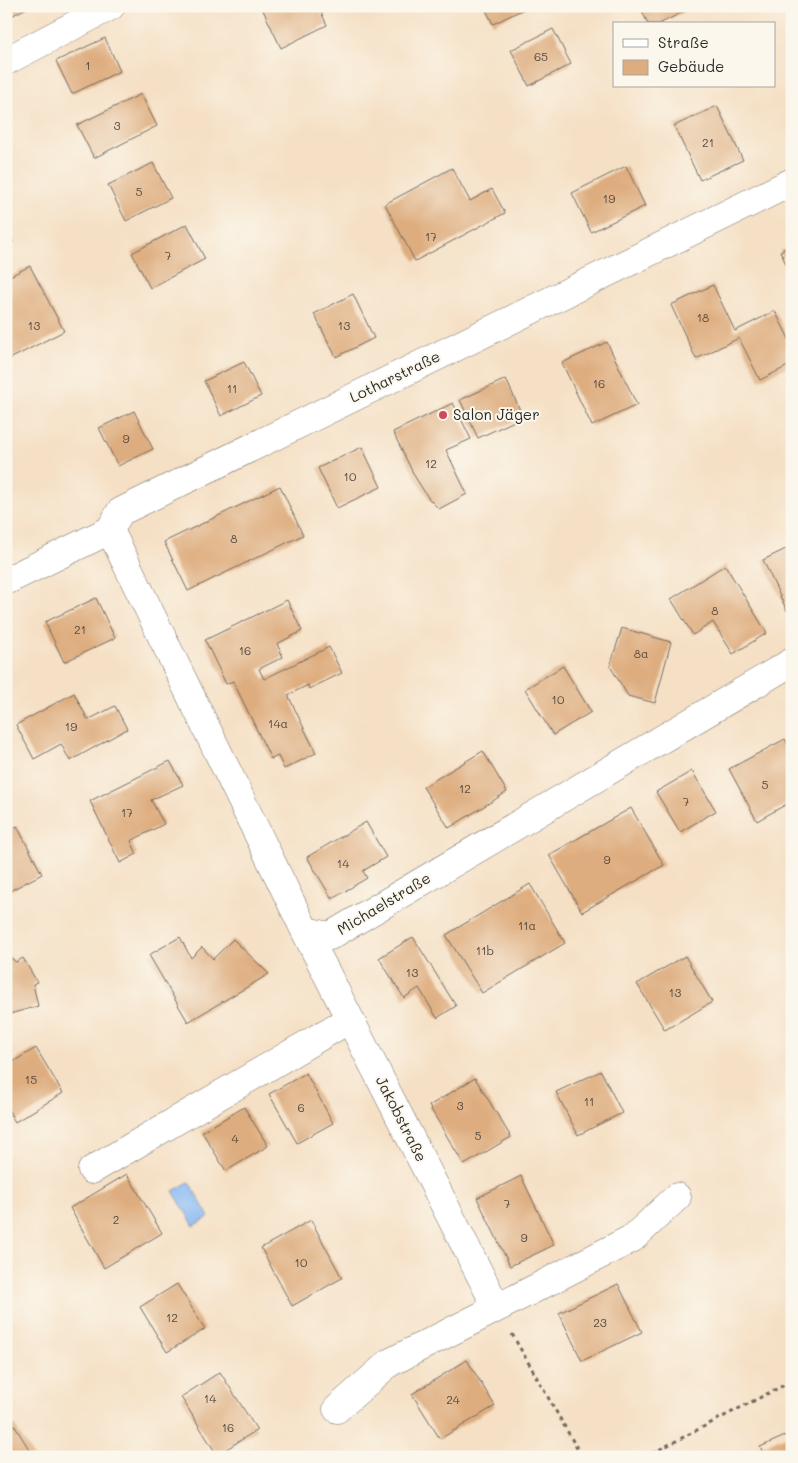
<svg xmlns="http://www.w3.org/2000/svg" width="798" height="1463" font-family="Mali,sans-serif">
<rect width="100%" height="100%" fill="#fbf7ec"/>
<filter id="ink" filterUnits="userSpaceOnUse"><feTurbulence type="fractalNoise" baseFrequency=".02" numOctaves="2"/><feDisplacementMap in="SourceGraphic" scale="10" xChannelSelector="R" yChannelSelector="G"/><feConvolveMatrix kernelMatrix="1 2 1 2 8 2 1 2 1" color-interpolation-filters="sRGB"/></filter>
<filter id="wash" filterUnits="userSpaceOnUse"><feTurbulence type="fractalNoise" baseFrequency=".0096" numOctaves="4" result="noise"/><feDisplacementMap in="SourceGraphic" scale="20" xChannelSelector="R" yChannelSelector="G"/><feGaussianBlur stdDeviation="1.12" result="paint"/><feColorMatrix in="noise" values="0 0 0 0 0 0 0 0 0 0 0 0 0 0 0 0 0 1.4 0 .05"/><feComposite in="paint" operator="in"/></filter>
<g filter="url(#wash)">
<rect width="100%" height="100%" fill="#f5e0c5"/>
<!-- water -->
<path fill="#88b9f4" stroke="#5a7290" d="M189,1182L209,1217L194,1226L173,1191Z"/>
<g id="blocks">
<!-- building -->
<path fill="#dead7f" d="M6,6H30L6,19Z
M261,6H318L327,25L281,48Z
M484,6H530L493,24Z
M640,6H695L659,24H648Z
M553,29L571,64L529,86L511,50Z
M105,38L120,71L72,94L56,61Z
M141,94L157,126L94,158L77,125Z
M717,106L743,160L700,180L674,126Z
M153,163L171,198L126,221L108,185Z
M626,166L645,206L591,232L572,193Z
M452,168L470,201L492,189L505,213L415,261L385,204Z
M187,224L205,259L150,288L132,253Z
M6,228L13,242L6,245Z
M792,246V277L780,251Z
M30,266L64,331L6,361V278Z
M713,285L735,331L775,311L792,345V364L760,380L739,338L696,359L671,305Z
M353,294L374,338L336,357L314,314Z
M607,342L637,405L592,426L562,363Z
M244,362L261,396L221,416L204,381Z
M506,379L523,417L478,438L460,400Z
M453,403L471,439L446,450L467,494L439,509L429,499L415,477L393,432Z
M134,411L153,449L118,466L99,428Z
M362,447L381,487L337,508L318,468Z
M280,486L303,535L188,591L164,542Z
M792,546V609L787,611L763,560Z
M725,565L767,633L733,654L713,622L693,635L671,599Z
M96,598L115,638L64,662L45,622Z
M287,600L302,631L277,644L283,657L259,669L264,679L329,647L342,673L309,689L308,685L288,695L316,753L284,769L278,756L271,759L233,681L226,684L205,640Z
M622,628L671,642L655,703L628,696L610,666Z
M563,666L591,712L553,735L525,689Z
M74,693L88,720L115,706L127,729L70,761L61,744L34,759L16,725Z
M785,739L792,751V801L757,821L729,769Z
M483,751L507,792L449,828L423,787Z
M170,761L183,785L151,800L164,824L131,841L137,854L120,863L90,801Z
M692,771L716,811L680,832L656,792Z
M631,808L664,865L582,912L549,855Z
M366,822L386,857L363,871L367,878L332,899L307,857Z
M17,826L42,874L6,893V832Z
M530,884L565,943L482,993L446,935Z
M180,937L191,958L202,947L213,959L233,939L269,974L188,1022L149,955Z
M413,937L456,1006L437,1018L419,988L404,998L379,958Z
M6,954L16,962L23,958L37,982L33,984L38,1006L6,1015Z
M685,956L712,1002L665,1030L637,984Z
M36,1048L63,1093L15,1122L6,1106V1066Z
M601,1071L622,1113L578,1135L556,1092Z
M306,1073L333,1123L297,1143L269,1094Z
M475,1078L511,1137L464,1165L429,1106Z
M244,1107L268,1146L226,1171L202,1132Z
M127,1174L162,1233L104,1268L70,1208Z
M521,1176L554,1245L510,1266L477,1198Z
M311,1220L342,1278L292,1306L261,1248Z
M177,1284L205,1329L167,1352L140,1307Z
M618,1284L642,1332L582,1361L559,1313Z
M467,1360L495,1406L440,1439L412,1394Z
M220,1372L257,1430L217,1455L181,1397Z
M6,1412L19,1433L34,1457H6Z
M792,1433V1457H765L760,1447Z"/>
</g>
</g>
<g filter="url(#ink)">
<use href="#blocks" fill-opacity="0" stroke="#726a61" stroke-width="1"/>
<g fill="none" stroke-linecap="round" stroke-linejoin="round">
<defs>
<path id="minor" d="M6,61L111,6
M110,530L305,931L330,936L792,662
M6,581L110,530L120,512L792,182
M305,931L497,1308L389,1363L337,1409
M92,1170L350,1019
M497,1308L633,1238L677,1197"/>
</defs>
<!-- minor casing -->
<use href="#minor" stroke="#726a61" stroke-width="29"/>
<!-- path -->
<path stroke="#726a61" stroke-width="3" stroke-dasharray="4 4" stroke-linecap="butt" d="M512,1334L582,1457
M645,1457L792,1381"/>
<!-- minor -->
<use href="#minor" stroke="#fff" stroke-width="28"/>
</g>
</g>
<!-- markers -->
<circle fill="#d1495b" stroke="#fbf7ec" stroke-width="2" cx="443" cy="415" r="5"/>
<g text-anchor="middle" stroke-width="4" stroke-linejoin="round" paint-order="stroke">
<!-- number labels -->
<g font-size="12" fill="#584c40">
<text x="541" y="61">65</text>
<text x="88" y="70">1</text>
<text x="117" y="130">3</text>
<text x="708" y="147">21</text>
<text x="139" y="196">5</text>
<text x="609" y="203">19</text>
<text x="431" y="241">17</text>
<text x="168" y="260">7</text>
<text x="703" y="322">18</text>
<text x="34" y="330">13</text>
<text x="344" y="330">13</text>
<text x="599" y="388">16</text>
<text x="232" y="393">11</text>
<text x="126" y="443">9</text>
<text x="431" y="468">12</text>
<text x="350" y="481">10</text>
<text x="234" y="543">8</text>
<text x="715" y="615">8</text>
<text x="80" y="634">21</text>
<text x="245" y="655">16</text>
<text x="641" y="658">8a</text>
<text x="558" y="704">10</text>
<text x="278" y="728">14a</text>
<text x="71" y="731">19</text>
<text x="765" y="789">5</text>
<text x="465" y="793">12</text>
<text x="686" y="806">7</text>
<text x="127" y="817">17</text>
<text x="607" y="864">9</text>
<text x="343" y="868">14</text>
<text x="527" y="930">11a</text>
<text x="485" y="955">11b</text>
<text x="412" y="977">13</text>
<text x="675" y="997">13</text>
<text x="31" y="1084">15</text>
<text x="589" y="1106">11</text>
<text x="460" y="1110">3</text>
<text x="301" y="1112">6</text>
<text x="478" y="1140">5</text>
<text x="235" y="1143">4</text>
<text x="507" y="1208">7</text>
<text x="116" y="1224">2</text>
<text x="524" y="1242">9</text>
<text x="301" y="1267">10</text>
<text x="172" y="1322">12</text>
<text x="600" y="1327">23</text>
<text x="210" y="1403">14</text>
<text x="453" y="1404">24</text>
<text x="228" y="1432">16</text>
</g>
<!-- street labels -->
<g font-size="15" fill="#2b2b2b" stroke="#fbf7ec">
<text transform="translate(395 377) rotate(-26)" y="5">Lotharstraße</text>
<text transform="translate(384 904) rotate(-31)" y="5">Michaelstraße</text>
<text transform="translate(401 1119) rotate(63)" y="5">Jakobstraße</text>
</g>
<!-- poi labels -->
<g font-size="15" fill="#2b2b2b" stroke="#fbf7ec" text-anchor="start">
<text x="453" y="420">Salon Jäger</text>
</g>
</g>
<!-- margin -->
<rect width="798" height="1463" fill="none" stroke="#fbf7ec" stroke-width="25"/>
<!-- legend -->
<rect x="613" y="22" width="162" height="65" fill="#fbf7ec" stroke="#a8a59f"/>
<rect x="623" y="39" width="25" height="8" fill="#ffffff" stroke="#a8a59f"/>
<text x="658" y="48" font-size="15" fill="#2b2b2b">Straße</text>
<rect x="623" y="60" width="25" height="15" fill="#dead7f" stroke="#a8a59f"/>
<text x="658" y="72" font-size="15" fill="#2b2b2b">Gebäude</text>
</svg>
